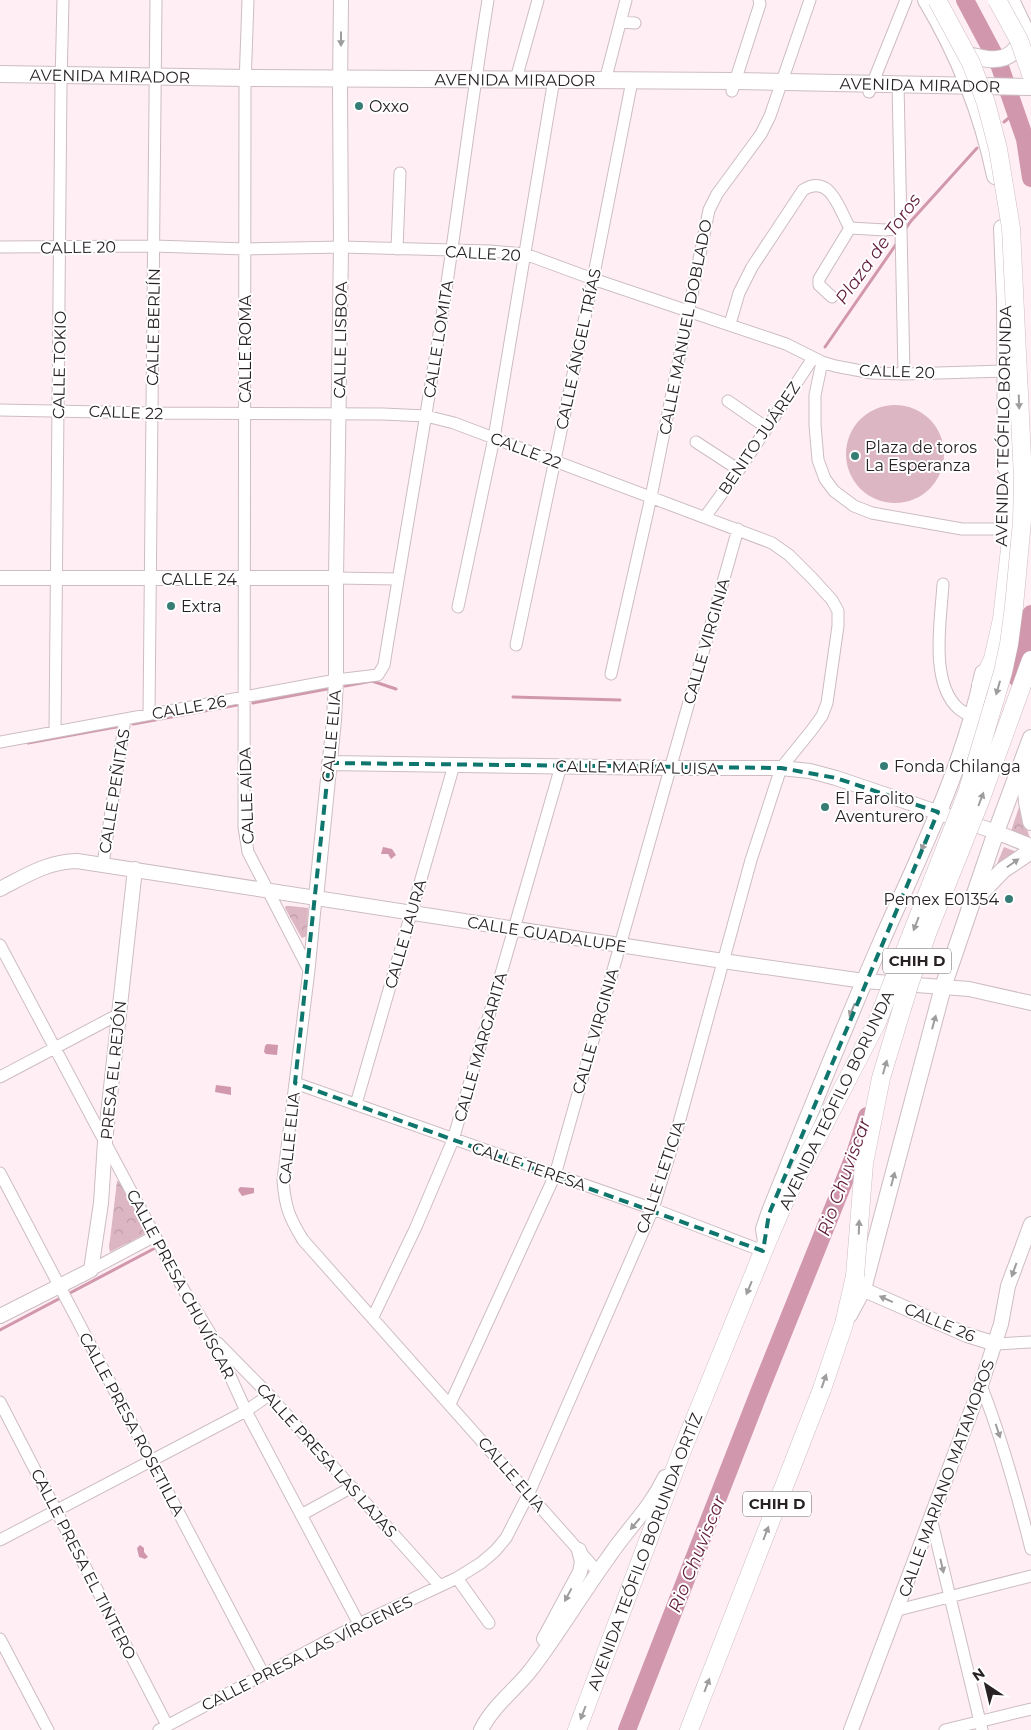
<svg xmlns="http://www.w3.org/2000/svg" width="1031" height="1730" font-family="Montserrat,sans-serif">
<defs>
<pattern id="forest-crowns" width="20" height="18" patternUnits="userSpaceOnUse" patternTransform="scale(1.25)"><rect width="20" height="18" fill="#dcb6c3"/><path d="M2 6a3 3 0 1 1 6 0M12 15a3 3 0 1 1 6 0" fill="none" stroke="#bd9ca7"/></pattern>
</defs>
<rect width="100%" height="100%" fill="#ffeef4"/>
<!-- forest -->
<path fill="url(#forest-crowns)" d="M1021,801L1022,812L1030,839L1010,834Z
M1004,847L1022,854L993,873Z
M286,906H290L308,908L307,936L302,938L300,935L285,908Z
M117,1181L120,1182L146,1232L143,1235L110,1252L109,1248Z"/>
<!-- pitch -->
<path fill="#dcb6c3" d="M846 454a49 49 0 1 1 98 0a49 49 0 1 1-98 0Z"/>
<!-- water -->
<path fill="#d198ad" d="M383,847L392,849L396,855L391,859L388,854H381Z
M267,1044L278,1045L277,1055L266,1054L264,1052L265,1046Z
M216,1085L231,1087V1095L215,1092Z
M240,1187L254,1188V1193L242,1196L238,1190Z
M140,1545L144,1548V1552L148,1557L145,1559L139,1557L137,1548Z"/>
<g fill="none" stroke-linecap="round" stroke-linejoin="round">
<!-- stream -->
<path stroke="#d198ad" stroke-width="3" d="M1004,122L1016,112
M904,231L911,221L977,148
M825,347L897,243
M345,686L372,681L396,689
M513,697L620,700
M253,703L327,689
M133,724L237,705
M28,743L116,727
M0,1330L159,1246"/>
<!-- river -->
<path stroke="#d198ad" stroke-width="18" d="M965,0L999,64L1025,139L1031,178
M1017,678L1023,660L1031,614
M627,1730L760,1390L855,1154L867,1116"/>
<defs>
<path id="minor" d="M248,0L245,85L244,827L248,852L309,970
M620,22L635,23
M516,79L538,0
M605,81L626,0
M898,84L904,374
M732,91L760,4L759,0
M869,92L906,0
M0,247L154,246L245,249L341,247L490,251L525,254L593,279L786,344L822,362L835,366L872,373L904,374L1005,371
M397,249L400,173
M832,297L819,285V279L850,228
M730,324L739,293L752,267L803,190C831,173 839,210 850,228L885,230L900,228
M822,362L815,395V425L818,460L825,479L834,491L854,506L872,513L962,529H1005
M728,401L767,428
M0,410L152,413L383,414L426,416L454,423L772,543L789,555L812,578L832,600L838,611V626L827,703L822,716L811,731L781,768L751,860L677,1130L653,1209L529,1493L506,1538L495,1551L481,1563L457,1578L359,1624L159,1730
M696,442L739,470
M705,517L739,470L813,358
M336,578L398,579
M943,584C941,619 929,683 959,709C963,712 968,715 973,717
M458,607L494,438L554,79
M516,645L593,279L632,81
M611,674L651,497L709,210L717,194L761,134L770,116L810,0
M149,714L156,0
M55,730L61,83L63,0
M0,742L336,680L378,675L384,665C404,542 426,419 445,296C460,197 472,98 488,0
M103,864L125,719
M316,898L309,970L283,1180C285,1207 289,1217 303,1240L598,1572
M0,945L155,1236L186,1294L213,1338L246,1411L359,1624
M0,1077L119,1014
M295,1083L653,1209L763,1251
M356,1104L454,765
M0,1173L264,1675
M91,1270L155,1236
M373,1317L416,1227L453,1140L561,766
M218,1343L269,1395L439,1585
M996,1344L1031,1342
M981,1385C1002,1439 1017,1493 1031,1549
M0,1402L167,1725
M450,1404L555,1175L738,529
M301,1515L352,1487
M931,1518L982,1730
M0,1540L246,1411L269,1395
M457,1578L489,1623
M898,1610L1031,1576
M0,1639L48,1730
M945,1730L1031,1709"/>
<path id="tertiary" d="M0,578H336
M329,763L670,768H781L810,771L836,778L996,832L1031,846
M0,889C25,876 49,861 77,861L723,961L864,981L969,989L1031,1003
M316,898L334,720L336,680V578L341,247L340,85L341,0
M853,1285L967,1335L996,1344
M0,1316L91,1270L101,1203L105,1142L135,869
M544,1639L580,1572L582,1562L579,1550
M481,1730C492,1707 514,1691 530,1671C558,1635 581,1595 608,1558C627,1529 650,1509 665,1477
M851,1730L981,1385L1001,1324L1008,1286L1031,1224"/>
<g id="secondary">
<path d="M926,0C959,55 982,113 995,176"/>
<path d="M1011,0L1031,42"/>
<path d="M957,52C974,56 999,66 1013,52C1019,46 1023,39 1026,32"/>
<path id="s1" d="M0,74L246,78L735,81L1031,87"/>
<path d="M1002,228L1005,300L1006,468"/>
<path d="M1024,765L1027,802L1031,822"/>
<path d="M978,896L1003,870L1031,851"/>
<path d="M766,1241L764,1229L769,1214C806,1122 843,1029 883,938C920,854 965,764 983,673"/>
<path d="M849,1315L863,1289L943,987L996,832L1031,738"/>
</g>
<g id="primary">
<path d="M981,685L993,659L1002,619L1010,549L1014,449L1017,438"/>
<path id="s2" d="M577,1730L681,1453L767,1242L786,1198"/>
<path d="M689,1730L822,1389L844,1324L855,1276"/>
</g>
</defs>
<!-- minor casing -->
<use href="#minor" stroke="#cdbdc3" stroke-width="13"/>
<!-- tertiary casing -->
<use href="#tertiary" stroke="#cdbdc3" stroke-width="16"/>
<!-- secondary casing -->
<use href="#secondary" stroke="#cdbdc3" stroke-width="18"/>
<!-- primary casing -->
<use href="#primary" stroke="#cdbdc3" stroke-width="19"/>
<!-- minor -->
<use href="#minor" stroke="#fff" stroke-width="11"/>
<!-- tertiary -->
<use href="#tertiary" stroke="#fff" stroke-width="14"/>
<!-- secondary -->
<use href="#secondary" stroke="#fff" stroke-width="16"/>
<!-- primary -->
<use href="#primary" stroke="#fff" stroke-width="18"/>
<defs>
<path id="primary-bridge" d="M997,0L1019,40L1031,74
M786,1198L877,1022L967,793L1003,672L1009,644L1014,606L1022,521L1023,479L1011,228L998,149L986,103L971,63L937,0
M855,1276L864,1163L881,1078L910,982L928,931L980,801L1031,660"/>
</defs>
<!-- primary-bridge casing -->
<use href="#primary-bridge" stroke="#cdbdc3" stroke-width="19" stroke-linecap="butt"/>
<!-- primary-bridge -->
<use href="#primary-bridge" stroke="#fff" stroke-width="18"/>
</g>
<!-- one-way arrows -->
<defs><path id="oneway-solid" d="M-6-.8H1V-3.2L6.5 0L1 3.2V.8H-6Z" transform="scale(1.25)"/></defs>
<g fill="#9e9c9c">
<use href="#oneway-solid" transform="translate(341 39) rotate(90)"/>
<use href="#oneway-solid" transform="translate(1019 402) rotate(88)"/>
<use href="#oneway-solid" transform="translate(998 688) rotate(106)"/>
<use href="#oneway-solid" transform="translate(981 799) rotate(-69)"/>
<use href="#oneway-solid" transform="translate(924 844) rotate(114)"/>
<use href="#oneway-solid" transform="translate(1013 863) rotate(-35)"/>
<use href="#oneway-solid" transform="translate(916 924) rotate(111)"/>
<use href="#oneway-solid" transform="translate(852 1010) rotate(112)"/>
<use href="#oneway-solid" transform="translate(934 1022) rotate(-75)"/>
<use href="#oneway-solid" transform="translate(885 1067) rotate(-74)"/>
<use href="#oneway-solid" transform="translate(893 1179) rotate(-75)"/>
<use href="#oneway-solid" transform="translate(859 1227) rotate(-88)"/>
<use href="#oneway-solid" transform="translate(1014 1270) rotate(110)"/>
<use href="#oneway-solid" transform="translate(749 1288) rotate(112)"/>
<use href="#oneway-solid" transform="translate(886 1299) rotate(-156)"/>
<use href="#oneway-solid" transform="translate(824 1381) rotate(-71)"/>
<use href="#oneway-solid" transform="translate(998 1431) rotate(72)"/>
<use href="#oneway-solid" transform="translate(635 1524) rotate(130)"/>
<use href="#oneway-solid" transform="translate(766 1533) rotate(-69)"/>
<use href="#oneway-solid" transform="translate(942 1566) rotate(77)"/>
<use href="#oneway-solid" transform="translate(568 1595) rotate(118)"/>
<use href="#oneway-solid" transform="translate(707 1685) rotate(-69)"/>
<use href="#oneway-solid" transform="translate(583 1713) rotate(111)"/>
</g>
<!-- marked area -->
<path fill="none" stroke="#0f766e" stroke-width="4" stroke-dasharray="10 6" stroke-linejoin="round" d="M329,763L781,768L836,778L938,812L769,1214L763,1251L295,1083Z"/>
<!-- markers -->
<g fill="#367d76" stroke="#fff" stroke-width="2">
<circle cx="359" cy="106" r="5"/>
<circle cx="855" cy="456" r="5"/>
<circle cx="171" cy="606" r="5"/>
<circle cx="884" cy="766" r="5"/>
<circle cx="825" cy="807" r="5"/>
<circle cx="1009" cy="899" r="5"/>
</g>
<g text-anchor="middle" stroke-width="4" stroke-linejoin="round" paint-order="stroke">
<!-- shield labels -->
<g fill="#fff" stroke="#686466" stroke-width="1">
<rect x="883" y="948.5" width="68" height="25" rx="4"/>
<rect x="743" y="1491.5" width="68" height="25" rx="4"/>
</g>
<g font-size="15" font-weight="bold" fill="#282224">
<text x="917" y="966">CHIH D</text>
<text x="777" y="1509">CHIH D</text>
</g>
<!-- street labels -->
<g font-size="16" fill="#282224" stroke="#fff">
<text dy="6" stroke="none"><textPath href="#s1" startOffset="110">AVENIDA MIRADOR</textPath></text>
<text dy="6" stroke="none"><textPath href="#s1" startOffset="515">AVENIDA MIRADOR</textPath></text>
<text dy="6" stroke="none"><textPath href="#s1" startOffset="920">AVENIDA MIRADOR</textPath></text>
<text transform="translate(78 247) rotate(-1)" y="6">CALLE 20</text>
<text transform="translate(483 253) rotate(3)" y="6">CALLE 20</text>
<text transform="translate(153 327) rotate(-89)" y="6">CALLE BERLÍN</text>
<text transform="translate(685 327) rotate(-79)" y="6">CALLE MANUEL DOBLADO</text>
<text transform="translate(438 339) rotate(-81)" y="6">CALLE LOMITA</text>
<text transform="translate(340 340) rotate(-89)" y="6">CALLE LISBOA</text>
<text transform="translate(245 349) rotate(-90)" y="6">CALLE ROMA</text>
<text transform="translate(578 349) rotate(-78)" y="6">CALLE ÁNGEL TRÍAS</text>
<text transform="translate(59 365) rotate(-89)" y="6">CALLE TOKIO</text>
<text transform="translate(897 371) rotate(2)" y="6">CALLE 20</text>
<text transform="translate(126 412) rotate(2)" y="6">CALLE 22</text>
<text transform="translate(1003 426) rotate(-89)" y="6">AVENIDA TEÓFILO BORUNDA</text>
<text transform="translate(759 438) rotate(-56)" y="6">BENITO JUÁREZ</text>
<text transform="translate(526 450) rotate(21)" y="6">CALLE 22</text>
<text x="199" y="585">CALLE 24</text>
<text transform="translate(706 641) rotate(-74)" y="6">CALLE VIRGINIA</text>
<text transform="translate(189 707) rotate(-10)" y="6">CALLE 26</text>
<text transform="translate(331 736) rotate(-85)" y="6">CALLE ELIA</text>
<text transform="translate(637 767) rotate(1)" y="6">CALLE MARÍA LUISA</text>
<text transform="translate(114 791) rotate(-81)" y="6">CALLE PEÑITAS</text>
<text transform="translate(246 796) rotate(-92)" y="6">CALLE AÍDA</text>
<text transform="translate(405 934) rotate(-74)" y="6">CALLE LAURA</text>
<text transform="translate(547 934) rotate(9)" y="6">CALLE GUADALUPE</text>
<text transform="translate(595 1031) rotate(-74)" y="6">CALLE VIRGINIA</text>
<text transform="translate(480 1047) rotate(-74)" y="6">CALLE MARGARITA</text>
<text transform="translate(113 1070) rotate(-84)" y="6">PRESA EL REJÓN</text>
<text transform="translate(836 1100) rotate(-64)" y="6">AVENIDA TEÓFILO BORUNDA</text>
<text transform="translate(289 1138) rotate(-84)" y="6">CALLE ELIA</text>
<text transform="translate(529 1166) rotate(19)" y="6">CALLE TERESA</text>
<text transform="translate(660 1177) rotate(-71)" y="6">CALLE LETICIA</text>
<text transform="translate(181 1284) rotate(62)" y="6">CALLE PRESA CHUVÍSCAR</text>
<text transform="translate(940 1322) rotate(23)" y="6">CALLE 26</text>
<text transform="translate(132 1424) rotate(62)" y="6">CALLE PRESA ROSETILLA</text>
<text transform="translate(327 1460) rotate(48)" y="6">CALLE PRESA LAS LAJAS</text>
<text transform="translate(512 1474) rotate(49)" y="6">CALLE ELIA</text>
<text transform="translate(946 1478) rotate(-70)" y="6">CALLE MARIANO MATAMOROS</text>
<text dy="6" stroke="none"><textPath href="#s2" startOffset="191">AVENIDA TEÓFILO BORUNDA ORTÍZ</textPath></text>
<text transform="translate(84 1564) rotate(63)" y="6">CALLE PRESA EL TINTERO</text>
<text transform="translate(307 1653) rotate(-27)" y="6">CALLE PRESA LAS VÍRGENES</text>
</g>
<!-- poi labels -->
<g font-size="16" fill="#282224" stroke="#fff" text-anchor="start">
<text x="369" y="112">Oxxo</text>
<text x="865" y="453">Plaza de toros<tspan x="865" dy="18">La Esperanza</tspan></text>
<text x="181" y="612">Extra</text>
<text x="894" y="772">Fonda Chilanga</text>
<text x="835" y="804">El Farolito<tspan x="835" dy="18">Aventurero</tspan></text>
<text x="999" y="905" text-anchor="end">Pemex E01354</text>
</g>
<!-- water labels -->
<g font-size="18" font-style="italic" fill="#611e3d" stroke="#fff">
<text transform="translate(878 249) rotate(-54)" y="6">Plaza de Toros</text>
<text transform="translate(844 1177) rotate(-70)" y="6">Rio Chuviscar</text>
<text transform="translate(697 1554) rotate(-68)" y="6">Rio Chuviscar</text>
</g>
</g>
<!-- north arrow -->
<g transform="translate(986 1685) rotate(325)" stroke="#ffffff" stroke-width="4" paint-order="stroke">
<path d="M0-4L9 19L0 12L-9 19Z" fill="#282224"/>
<text y="-8" font-size="14" font-weight="bold" text-anchor="middle" fill="#282224">N</text>
</g>
</svg>
